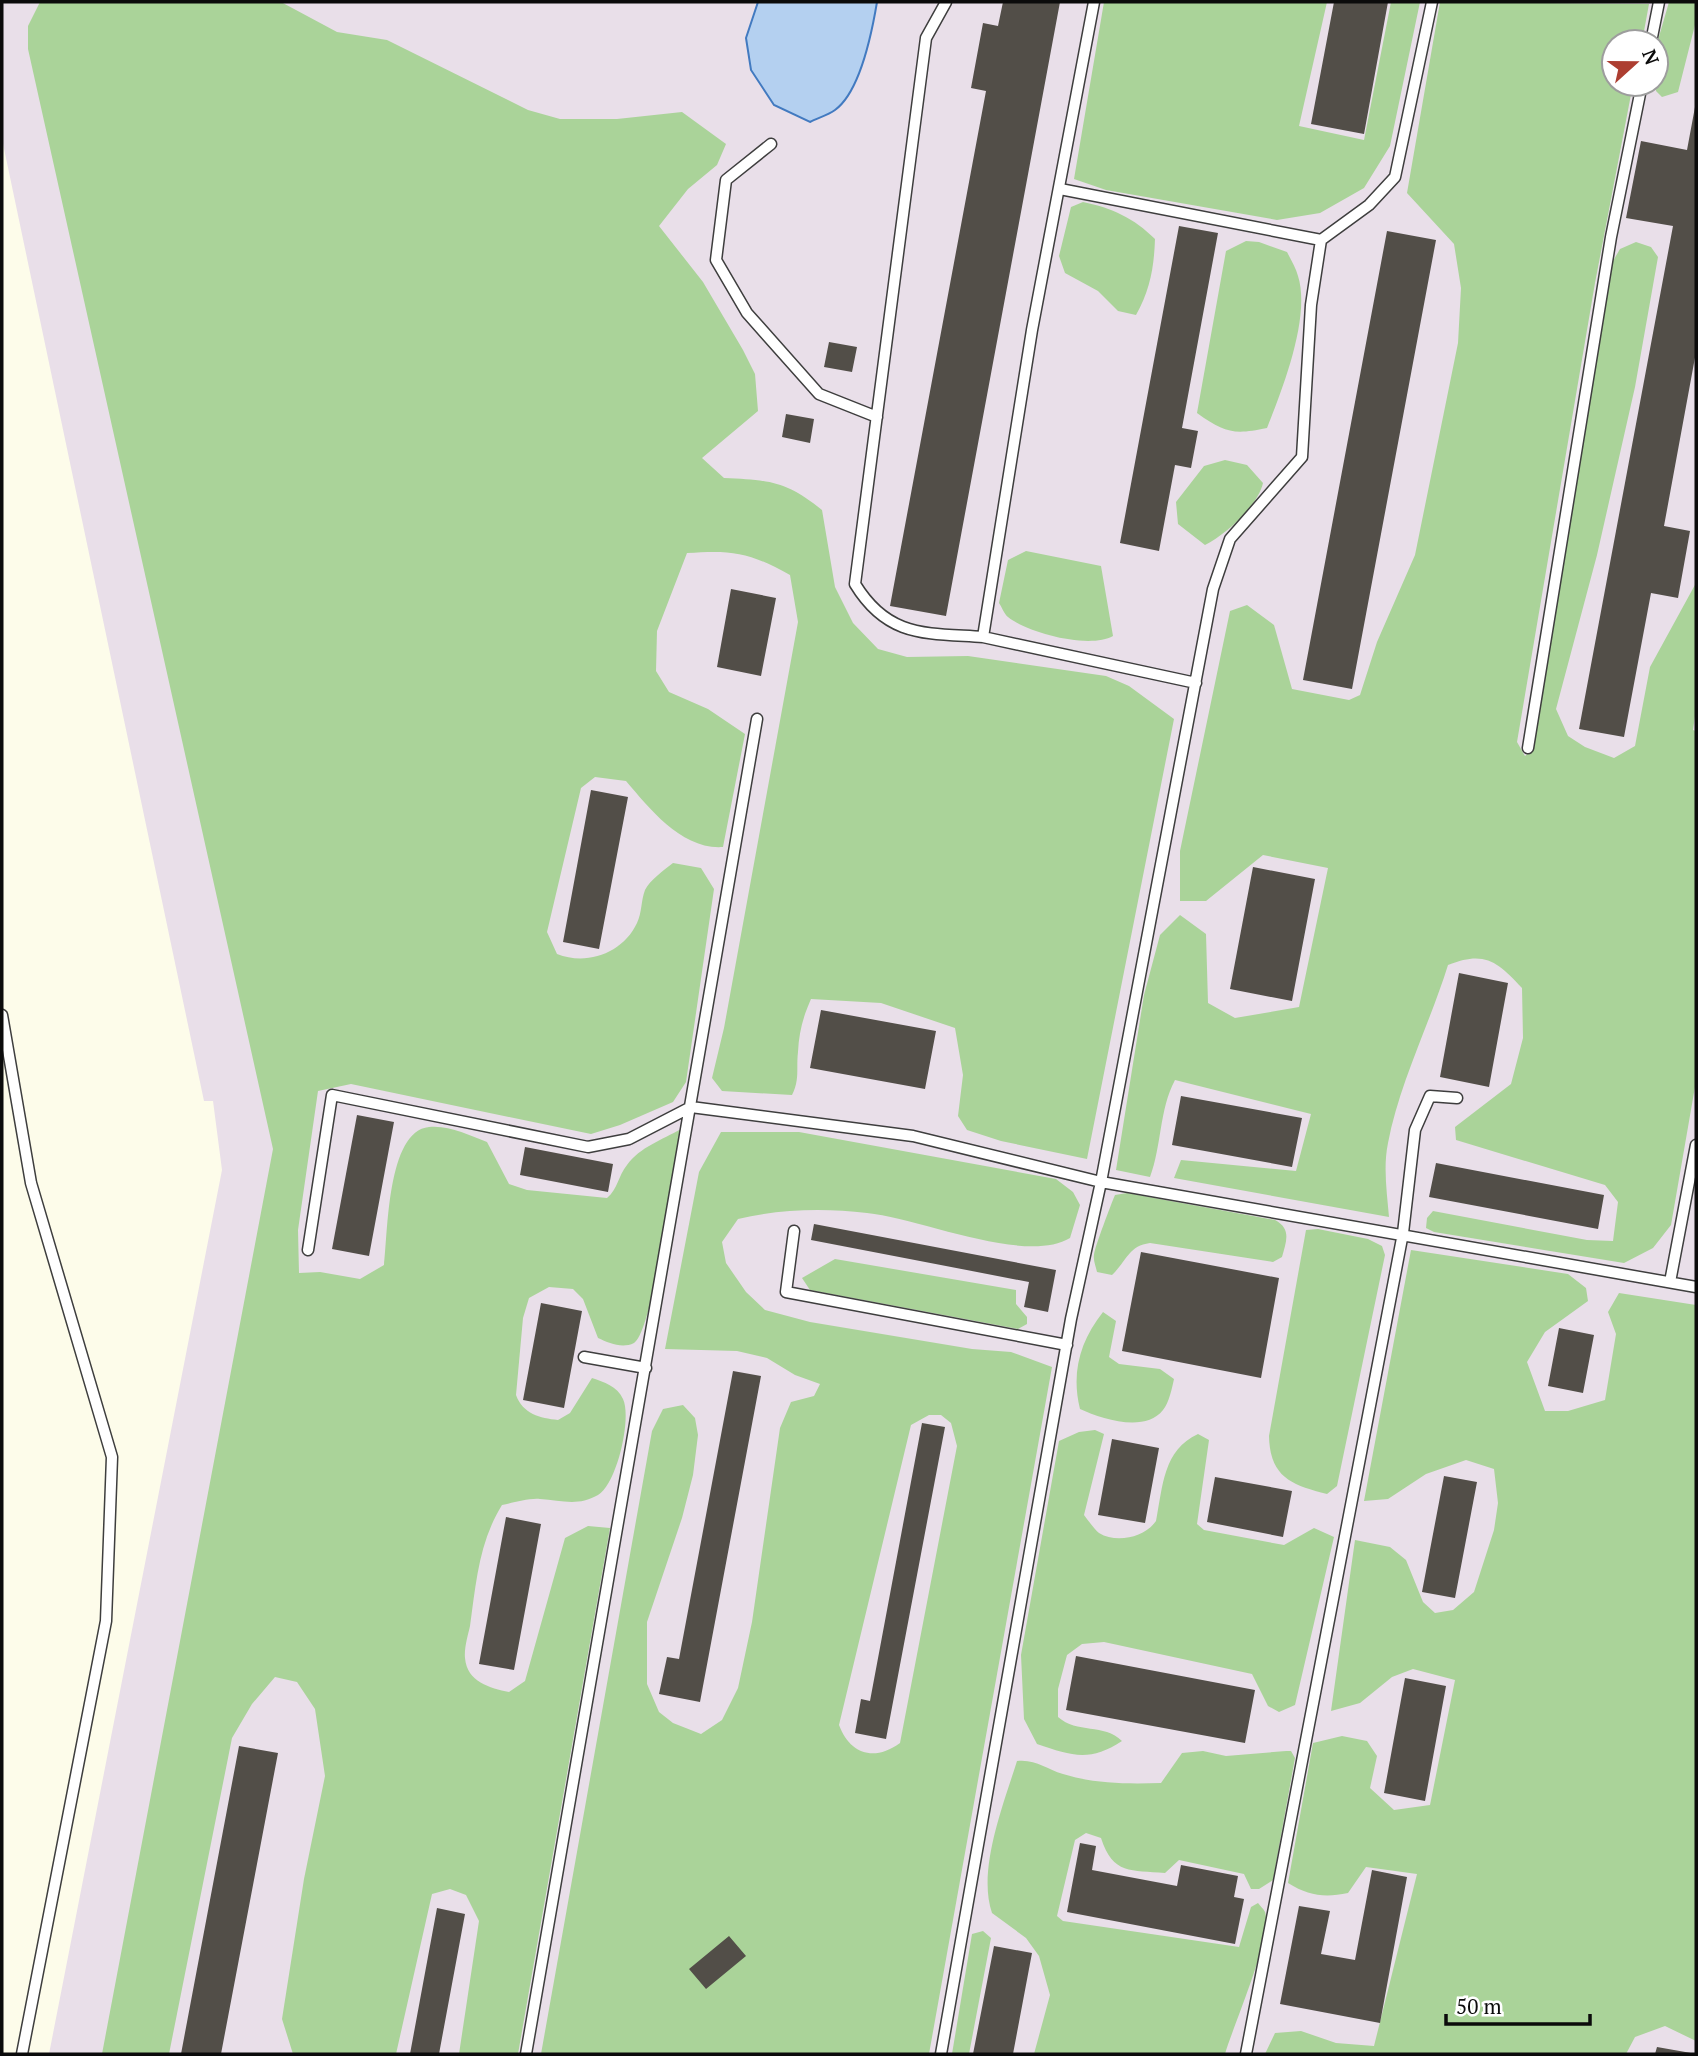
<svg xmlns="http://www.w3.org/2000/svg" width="1698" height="2056" font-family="'PT Serif',serif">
<rect width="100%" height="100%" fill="#fdfcea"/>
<!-- industrial -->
<path fill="#e9dfe9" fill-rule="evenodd" d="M2,2H1696V2054H49L222,1170L213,1101H204L2,139ZM1614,42H1656V84H1614Z"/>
<!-- forest -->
<path fill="#aad399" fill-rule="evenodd" d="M40,2H281L337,32L387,40L528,110L560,119H617L682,112L726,144L717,165L688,189L659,226L703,282L743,350L755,374L758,411L702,458L724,478C769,480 786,481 822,510L835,587L853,623L878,649L907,657L968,656L1106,676L1129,686L1174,719L1087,1159L1001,1141L967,1130L958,1116L963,1075L955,1028L881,1003L811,999C803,1017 799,1032 798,1052C796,1069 800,1079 792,1095L722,1091L712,1078L724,1028L798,622L790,575C749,552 732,550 687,553L657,631L656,671L669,692L708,709L745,734L723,847C682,850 650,809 626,781L595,777L581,788L547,932L557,954C587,966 623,953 637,923C642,913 641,900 645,890C650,880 664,870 673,863L701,868L714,889L686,1082L673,1102L620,1125L591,1134L351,1084L318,1091L298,1230L299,1273L320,1272L360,1279L384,1265C388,1233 387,1131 429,1127C449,1125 469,1135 487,1142L509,1184L527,1190L607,1198C618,1189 618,1176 627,1165C640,1147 662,1140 681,1129C676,1160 653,1332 634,1343C622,1349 609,1343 598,1338L583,1299L573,1289L549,1287L529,1298L523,1318L516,1395C523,1414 540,1418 558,1420L570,1413L592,1378C604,1382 617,1386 623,1399C632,1418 617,1484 598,1495C577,1507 561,1500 540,1499C528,1498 513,1503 502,1505C479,1542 476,1583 470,1626C468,1635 464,1648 465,1658C467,1682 490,1688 509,1692L525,1681L565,1538L588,1526L610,1528L518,2054H459L479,1921L466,1895L450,1889L432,1894L396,2054H293L282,2019L304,1879L325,1776L315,1709L297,1682L275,1677L252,1704L232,1738L169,2054H102L273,1149L28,49V26Z
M1104,2H1327L1299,126L1364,140L1391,2H1420L1390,146L1364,188L1320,213L1277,220L1106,190L1074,179Z
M1440,2L1649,4L1642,42H1614V84H1633L1595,283L1517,742L1525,756L1532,750L1613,261L1620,249L1636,242L1651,247L1658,257L1635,387L1597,555L1556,709L1568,736L1585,747L1614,758L1635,746L1650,667L1696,583V709L1693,730L1696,731V1081L1671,1225L1653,1248L1624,1263L1434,1232L1426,1228L1427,1218L1433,1211L1587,1240L1613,1241L1618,1202L1605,1185L1456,1140L1455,1127L1511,1084L1523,1038L1522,988C1498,962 1485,950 1448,965C1430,1023 1399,1084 1388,1143C1383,1167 1387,1193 1389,1217L1174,1178L1181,1160L1296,1171L1311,1114L1175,1080C1159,1110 1162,1145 1150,1177L1116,1170L1144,995L1160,935L1180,915L1206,934L1208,1003L1235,1018L1299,1007L1328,868L1263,855L1206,901H1180V851L1230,611L1247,605L1274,625L1292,689L1349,700L1360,695L1377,642L1415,555L1458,343L1461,288L1454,244L1407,193Z
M1669,2H1696V21L1678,92L1662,97L1656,91L1658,40Z
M1083,202C1112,208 1134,218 1155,239C1154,268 1150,290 1136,315L1118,311L1098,291L1065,273L1059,256L1071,207Z
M1246,241L1259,242L1287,252C1291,260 1296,268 1298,276C1311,317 1282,390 1267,428C1234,435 1225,433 1197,413L1226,251Z
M1225,460L1247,465L1263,483C1258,506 1225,535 1205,545L1178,524L1176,502L1204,466Z
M1026,551L1101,566L1113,636C1090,649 1029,634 1008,617C1004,614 1002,607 999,603L1008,560Z
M721,1132H799L1056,1179L1073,1192L1080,1205L1070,1238C1025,1265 920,1218 867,1213C824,1208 780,1209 738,1219L722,1242L726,1263L746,1292L765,1310L810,1322L972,1349L1011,1352L1052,1367L929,2054H541L652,1431L663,1409L683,1405L695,1418L698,1435L693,1475L682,1518L647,1622V1684L659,1712L673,1723L701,1734L722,1720L738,1688L752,1622L780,1428L791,1402L814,1396L820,1384L795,1375L767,1358L737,1351L665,1349L699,1172ZM929,1415H941L951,1423L957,1446L900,1743C874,1762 850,1754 839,1725L911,1425Z
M1127,1193L1275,1220C1292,1229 1286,1242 1282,1257L1273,1262L1150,1243C1128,1246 1127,1261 1112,1275L1097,1272C1096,1267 1093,1260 1094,1255C1094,1249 1112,1202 1115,1195Z
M1318,1229L1368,1239L1382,1246L1385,1255L1337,1486L1327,1494C1291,1485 1270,1477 1269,1436L1306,1230Z
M1411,1250L1568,1274L1586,1288L1588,1301L1545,1332L1527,1362L1545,1411H1568L1605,1400L1616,1334L1608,1312L1619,1293L1696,1305V2041L1665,2026L1635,2037L1626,2054H1265L1275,2033L1301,2031L1336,2043L1374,2046L1417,1874L1366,1867L1348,1893C1325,1898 1309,1896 1288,1883L1313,1743L1342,1736L1367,1741L1377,1756L1370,1788L1394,1810L1430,1805L1455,1680L1413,1669L1392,1677L1360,1703L1331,1711L1355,1540L1390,1547L1406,1560L1423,1602L1435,1613L1453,1610L1474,1592L1494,1530L1498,1503L1494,1469L1466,1460L1426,1474L1388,1499L1364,1501Z
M835,1259L1016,1290V1304L1027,1317V1324L1018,1329L810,1290L802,1278Z
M1103,1312L1116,1321L1109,1357L1119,1364L1160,1369L1174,1379C1172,1388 1169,1403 1163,1410C1145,1433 1102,1419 1080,1409C1071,1373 1080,1341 1103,1312Z
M1095,1430L1104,1434L1084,1515C1088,1520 1094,1529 1099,1533C1117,1544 1145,1537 1156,1521C1163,1486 1163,1450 1198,1434L1209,1440L1197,1524L1204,1530L1284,1545L1314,1528L1334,1537L1295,1705L1279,1712L1268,1706L1252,1674L1104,1642L1082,1644L1067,1655L1058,1689V1717C1077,1734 1104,1723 1122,1741C1090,1762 1072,1756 1037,1744L1024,1719L1021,1655L1059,1441L1079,1432Z
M1203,1751L1226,1756L1286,1751H1291L1295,1758L1273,1880L1259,1889H1251L1244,1874L1179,1860L1165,1873C1131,1870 1113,1875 1101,1838L1086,1833L1075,1840L1057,1916L1063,1921L1239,1947L1251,1907L1258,1903C1260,1906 1263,1908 1265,1912C1273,1936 1233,2026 1225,2054H1034L1050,1995L1039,1956L1026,1938L992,1913C977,1870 1004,1803 1017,1761C1036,1759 1046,1769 1063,1774C1095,1784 1128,1784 1161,1783L1182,1753Z
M983,1931L991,1938L969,2054H952L972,1934Z"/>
<!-- water -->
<path fill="#b4d0f0" stroke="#427ac0" stroke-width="2" d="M758,2H877C872,32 861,91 835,110C828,115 818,118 810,122L774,105L751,70L746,38Z"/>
<!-- building -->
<path fill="#524e48" d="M1003,2H1060L946,616L890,606L986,91L971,88L983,23L998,26Z
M1334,2H1388L1364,134L1311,124Z
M1695,107L1696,352L1664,526L1690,531L1678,598L1651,593L1624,737L1579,729L1673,226L1626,218L1641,141L1687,150Z
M1179,226L1218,233L1182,428L1198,431L1191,468L1175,465L1159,551L1120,543Z
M1387,231L1436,240L1352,689L1303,680Z
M829,342L857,347L852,372L824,367Z
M786,414L814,419L810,443L782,437Z
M731,589L776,598L761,676L717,667Z
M591,790L628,797L599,949L563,942Z
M1253,867L1315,879L1292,1001L1230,989Z
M1459,973L1508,983L1489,1087L1440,1077Z
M821,1010L936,1031L925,1089L810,1068Z
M1181,1096L1302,1118L1292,1167L1172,1145Z
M357,1115L394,1122L369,1256L332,1249Z
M525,1147L613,1164L608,1192L520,1175Z
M1436,1163L1604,1195L1598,1229L1429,1197Z
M814,1224L1056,1270L1048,1312L1024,1307L1029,1282L811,1240Z
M1141,1252L1279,1278L1261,1378L1122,1351Z
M541,1303L582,1311L564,1408L523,1400Z
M1559,1328L1594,1335L1583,1393L1548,1386Z
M733,1371L761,1376L700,1702L659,1694L667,1657L679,1659Z
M922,1423L945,1427L886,1739L855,1733L861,1699L870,1701Z
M1112,1439L1159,1448L1145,1523L1098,1515Z
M1444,1476L1477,1482L1455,1598L1422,1592Z
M1215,1477L1292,1491L1283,1537L1207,1522Z
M506,1517L541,1524L514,1670L479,1664Z
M1076,1656L1255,1690L1245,1743L1066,1710Z
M1405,1678L1446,1686L1425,1801L1384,1793Z
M239,1746L278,1753L221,2054H181Z
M1080,1843L1096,1846L1092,1870L1177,1886L1181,1865L1238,1876L1234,1897L1244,1899L1235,1944L1067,1912Z
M1372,1870L1407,1877L1380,2023L1280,2004L1299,1906L1330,1911L1321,1954L1355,1960Z
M437,1908L465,1914L439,2054H410Z
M729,1936L746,1956L706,1989L689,1969Z
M994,1946L1032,1953L1013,2054H973Z
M1657,2047L1691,2053V2054H1655Z"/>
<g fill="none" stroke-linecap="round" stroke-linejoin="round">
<defs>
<path id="service" d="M946,2L926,38L855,584C888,638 926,633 983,637
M1094,2L1032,330L983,637L1196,683
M1651,42L1659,2
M771,144L726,180L716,260L747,313L819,394L877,417
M1060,189L1321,240
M1528,748L1611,237L1642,84
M2,1015L31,1183L112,1457L106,1621L22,2054
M794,1231L786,1292L1067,1345
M308,1250L332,1095L588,1147L629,1139L691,1107L913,1136L1101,1182L1696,1287
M1670,1282L1696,1145
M584,1357L646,1368
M526,2054L757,719
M941,2054L1071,1319L1101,1182L1213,589L1230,539L1302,457L1311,305L1321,240L1369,205L1395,177L1432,2
M1246,2054L1403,1233L1415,1130L1430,1096L1457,1098"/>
</defs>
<!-- service casing -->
<use href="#service" stroke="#3e3e3e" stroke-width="13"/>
<!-- service -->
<use href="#service" stroke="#fff" stroke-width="10"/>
</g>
<!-- border -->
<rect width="1698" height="2056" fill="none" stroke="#0b0b0b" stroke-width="7"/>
<!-- north arrow -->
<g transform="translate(1635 63) rotate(69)"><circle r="33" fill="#ffffff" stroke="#9d9d9d" stroke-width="2"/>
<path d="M0-5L12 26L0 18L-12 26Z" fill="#ad3e31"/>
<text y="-10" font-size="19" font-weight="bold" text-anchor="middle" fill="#0b0b0b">N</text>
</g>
<!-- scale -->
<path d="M1446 2014v10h144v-10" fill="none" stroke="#0b0b0b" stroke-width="3.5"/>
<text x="1456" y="2014" font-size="21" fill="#0b0b0b" stroke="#ffffff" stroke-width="5" paint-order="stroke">50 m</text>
</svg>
